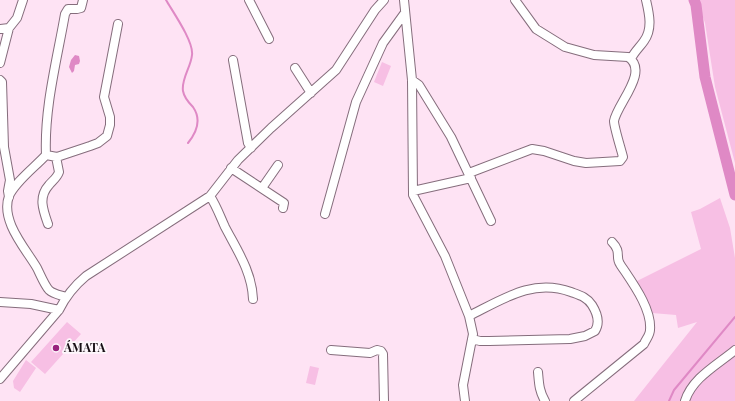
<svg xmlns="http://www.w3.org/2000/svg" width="735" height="401" font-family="'Playfair Display',serif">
<rect width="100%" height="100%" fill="#fee3f4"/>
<!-- green -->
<path fill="#f7bfe4" d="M697,0H735V163L715,87L705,23Z
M382,62L391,66L383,86L374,82Z
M720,198L730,228L735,258V401H634L697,322L678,328L676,315L652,313L635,282L701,249L691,212L700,209Z
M67,322L81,334L45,374L31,362Z
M26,360L36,368L20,392L14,388L13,381Z
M310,366L319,368L315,385L306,383Z"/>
<!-- water -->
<path fill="#df89c5" d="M75,55L79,56L80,61L79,64L75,65L74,71L72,73L69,67L71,60Z"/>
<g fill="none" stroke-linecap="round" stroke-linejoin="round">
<!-- stream -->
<path stroke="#df89c5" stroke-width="2" d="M166,0C173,12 194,42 192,55C191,67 181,79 183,91C184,97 189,103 193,107C202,120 197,132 188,143
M669,401L674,390L735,317"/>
<!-- river -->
<path stroke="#df89c5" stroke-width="11" d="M694,0L696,5L705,77L735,195"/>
<defs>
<path id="minor" d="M249,0L269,39
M404,0L412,80L413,195L445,256L469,316L473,334L463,385L465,401
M0,29L9,28
M631,59C634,52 640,47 644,41C653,29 649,13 646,0
M233,60L248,143L251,148
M0,63L9,28L17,18L23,0
M295,68L311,93
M0,80L2,82L4,147L10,180L8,191L9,197
M412,80L419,85L451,137L491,221
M46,155L57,157L90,146L98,143L107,136L110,125V117L104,97L118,24
M231,168L284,203L283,208
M469,173L532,149L544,151L574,161L586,163L620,161L623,157C621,149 614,127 614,121C617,104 650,71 628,57L594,55L565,47L536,29L515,0
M262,188L278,165
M413,191L471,178
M210,196C216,205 220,216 225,227C237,250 252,272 253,299
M325,214L356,102L383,43L404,14
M48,224C43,210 38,197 49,185C52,181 57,178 59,172L56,157
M66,297C60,295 53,294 49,290C45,286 40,274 37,268C26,249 0,221 9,196C15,182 35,167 46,155C44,108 57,60 65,14L68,9H77L81,8L83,0
M0,302L31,304L59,310
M469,316C503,299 533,278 571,292C579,295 587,297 592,305C597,313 600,323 595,331L585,336L570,339L489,341H480L472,339
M331,350L370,353L377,350L381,351L383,354L384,401
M538,372C539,383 539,391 545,401
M0,379L59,310C66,296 74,286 86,276L210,196L238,160L271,128L336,70L375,10L384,0
M574,401L644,344C646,339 650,335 650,330C652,308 631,281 620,264C615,257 622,252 612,242
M685,401C692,378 717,365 735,350"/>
</defs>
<!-- minor casing -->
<use href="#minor" stroke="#856d7c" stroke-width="10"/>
<!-- minor -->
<use href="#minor" stroke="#fff" stroke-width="8"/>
</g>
<!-- markers -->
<circle fill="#98227d" stroke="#fdf7fb" stroke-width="1.5" cx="56" cy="348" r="4"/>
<g text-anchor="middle" stroke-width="3.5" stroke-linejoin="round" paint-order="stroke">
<!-- poi labels -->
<g font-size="12" font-weight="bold" fill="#180f15" stroke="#fdf7fb" text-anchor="start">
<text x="64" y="352">ÁMATA</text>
</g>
</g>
</svg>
